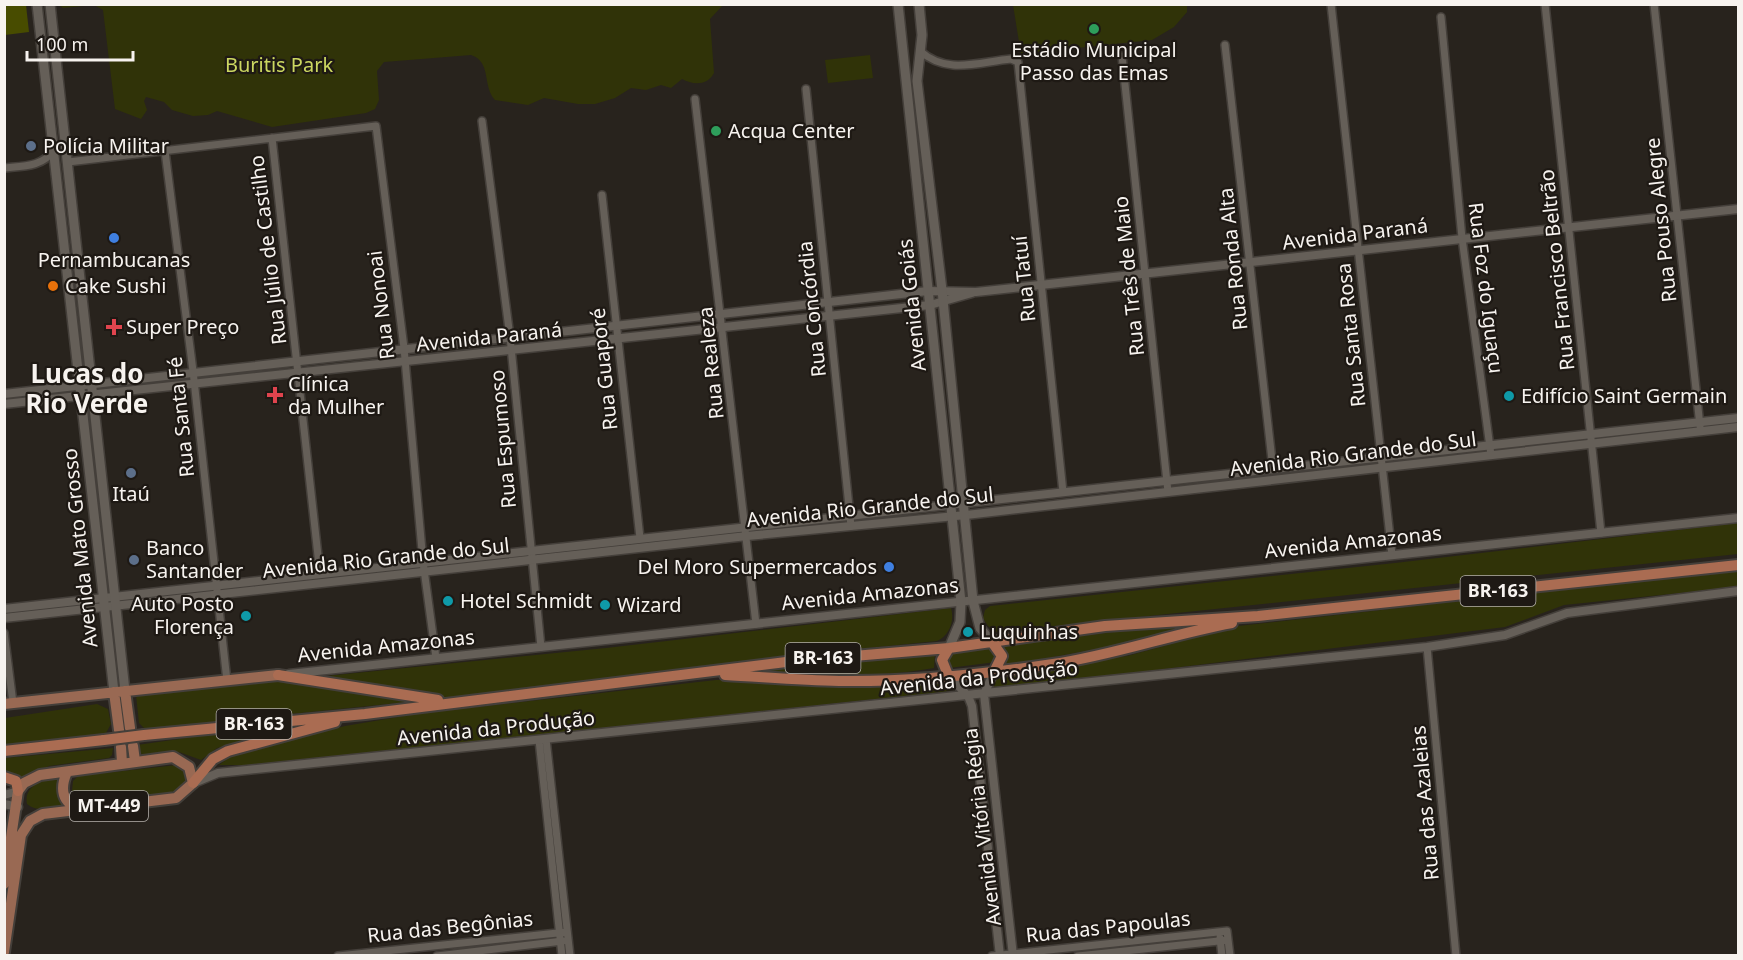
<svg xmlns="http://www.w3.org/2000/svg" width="1743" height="960" font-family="'Noto Sans',sans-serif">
<rect width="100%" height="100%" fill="#28231d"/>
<!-- green -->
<path fill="#303308" d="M59,5V4L723,5L710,19L714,73C707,86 693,85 682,79L671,88L661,85L646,90L631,88L615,98L595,104H578L544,98L528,105L495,100C482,86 492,62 471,55L384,62L377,71L379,100L375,109L366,113L272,127L217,111L208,115L193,116L172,110L164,102L146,97L144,101L147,110L141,119L115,109L103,10L94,5L63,8Z
M1013,5V4L1187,5V12L1174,27L1152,40L1021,54Z
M870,55L873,78L828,83L825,60Z
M1738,523V554L997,632L988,626L983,618L985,610L990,606L1395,563Z
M1738,570V587L1564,605L1505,627L993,690C991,682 993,679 999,674L1127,656L1238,626Z
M951,608C955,621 949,636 937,641L770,658L544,688L145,729L139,723L136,695L606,648Z
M1196,622L1198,624L1151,639L1003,666L1000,646Z
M990,645L996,651V662L949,668L947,665L949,652Z
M935,654L934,668C871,679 809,676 745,673L759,669Z
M716,680H941L950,689V691L262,765H219L232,755L345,726L416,714Z
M97,704L108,709L111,724L106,733L5,745V718Z
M346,715L217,748L201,760L179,752L143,755L137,750V745Z
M113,748L112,755L109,758L49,766L20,781L14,774L5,771V758Z
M177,765L181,766L186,778L185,783L174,793L86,802L78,800L72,791L73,781L78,776Z
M60,777L59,793L64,805C51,808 38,813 27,804C23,785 45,779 60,777Z"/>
<!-- forest -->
<path fill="#484c00" d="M4,5H26L29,32L5,35Z"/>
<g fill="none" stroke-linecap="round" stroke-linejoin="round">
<defs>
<path id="minor" d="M1331,4L1392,555
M1545,4L1601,533
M1654,4L1700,426
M1441,17L1462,238L1491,455
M1225,45L1273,469
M920,51C947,75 978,62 1011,59L1018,62L1063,492
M1122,56L1168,492
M806,89L851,526
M695,99L756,624
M482,121L510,337L541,647
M272,138L320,574
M165,151L193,371L227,681
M68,162L376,126L404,348L423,562L436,658
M4,168C24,166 42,167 54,150
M602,195L640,538
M4,633L13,703
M1427,647L1456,956
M546,739L570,956
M539,740L562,956
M1220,938L1222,956
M338,956L567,932
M437,956L563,941
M992,956L1227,931L1230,956
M1078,956L1228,940"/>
<path id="tertiary" d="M4,394L928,291L976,292L1738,209
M4,404L930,305L972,293
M4,609L1738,418
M4,618L747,536L966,515L1738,427
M995,670L984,694L1013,956
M289,674L1738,518
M948,675L968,696L972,706L1000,956
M194,783L218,773L1427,647L1505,635L1567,613L1738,591
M4,795L18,791
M4,804L18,807"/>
<path id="secondary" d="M37,4L114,692
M50,4L125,691
M898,4L961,602L960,622L949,648
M919,4L922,35L917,81L942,290L973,601L980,628L992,642"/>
<path id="primary" d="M125,691L130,728
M114,692L119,730
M4,704L278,675
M133,746L135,761
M121,747L122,763
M67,772C60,788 61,804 81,808
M4,884L18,791L24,783L40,775L173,757L189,767L193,783L176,798L43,814L30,821L21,835L4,952"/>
<path id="trunk" d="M992,642L1002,656L995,670
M278,675L438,700
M725,675C763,677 801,680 839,681C907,682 986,674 1053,664C1114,655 1172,634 1232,623
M948,675L942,660L949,648
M144,735L365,714L794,661L949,648L1105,626L1258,616L1738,565
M4,751L104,740
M4,777L16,781L18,791
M193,783L213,759L228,751L335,722"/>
</defs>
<!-- minor casing -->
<use href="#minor" stroke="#443f3a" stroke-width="10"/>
<!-- tertiary casing -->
<use href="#tertiary" stroke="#443f3a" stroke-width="11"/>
<!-- secondary casing -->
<use href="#secondary" stroke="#443f3a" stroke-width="12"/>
<!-- primary casing -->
<use href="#primary" stroke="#443f3a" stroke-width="14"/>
<!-- trunk casing -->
<use href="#trunk" stroke="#443f3a" stroke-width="14"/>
<!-- minor -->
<use href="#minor" stroke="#655f58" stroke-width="7"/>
<!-- tertiary -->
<use href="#tertiary" stroke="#655f58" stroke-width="8"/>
<!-- secondary -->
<use href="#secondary" stroke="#655f58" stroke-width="9"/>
<!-- primary -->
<use href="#primary" stroke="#996953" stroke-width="10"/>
<!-- trunk -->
<use href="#trunk" stroke="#aa6c52" stroke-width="10"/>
<defs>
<path id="trunk-bridge" d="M104,740L144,735"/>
</defs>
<!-- trunk-bridge casing -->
<use href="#trunk-bridge" stroke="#443f3a" stroke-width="14" stroke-linecap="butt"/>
<!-- trunk-bridge -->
<use href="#trunk-bridge" stroke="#aa6c52" stroke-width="10"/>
</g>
<!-- markers -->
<g fill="#2e9e5b" stroke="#1e1914" stroke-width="2">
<circle cx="1094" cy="29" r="6"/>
<circle cx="716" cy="131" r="6"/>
</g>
<g fill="#5c6f8a" stroke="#1e1914" stroke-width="2">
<circle cx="31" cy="146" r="6"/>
<circle cx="131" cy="473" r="6"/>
<circle cx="134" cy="560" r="6"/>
</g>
<g fill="#3f7fe0" stroke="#1e1914" stroke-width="2">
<circle cx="114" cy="238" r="6"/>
<circle cx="889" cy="567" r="6"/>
</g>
<circle fill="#e8710a" stroke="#1e1914" stroke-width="2" cx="53" cy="286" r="6"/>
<g fill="#e0444e" stroke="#1e1914" stroke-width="2">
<path d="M111 318h6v6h6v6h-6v6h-6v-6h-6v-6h6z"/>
<path d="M272 386h6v6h6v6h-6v6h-6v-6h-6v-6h6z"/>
</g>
<g fill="#0f9aa8" stroke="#1e1914" stroke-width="2">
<circle cx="1509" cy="396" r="6"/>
<circle cx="448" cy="601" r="6"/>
<circle cx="605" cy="605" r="6"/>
<circle cx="246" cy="616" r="6"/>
<circle cx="968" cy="632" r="6"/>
</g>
<g text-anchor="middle" stroke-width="4.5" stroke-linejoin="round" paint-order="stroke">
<!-- shield labels -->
<g fill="#1e1914" stroke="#b6b2ad" stroke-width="1.5">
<rect x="1460.5" y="576" width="75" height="30" rx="4.5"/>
<rect x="785.5" y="643" width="75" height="30" rx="4.5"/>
<rect x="216.5" y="709" width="75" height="30" rx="4.5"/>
<rect x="70" y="791" width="78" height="30" rx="4.5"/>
</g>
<g font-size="18" font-weight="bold" fill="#f7f3ef">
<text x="1498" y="597">BR-163</text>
<text x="823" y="664">BR-163</text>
<text x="254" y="730">BR-163</text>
<text x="109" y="812">MT-449</text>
</g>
<!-- poi labels -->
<g font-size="20" fill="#f7f3ef" stroke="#1e1914" text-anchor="start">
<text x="1094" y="57" text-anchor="middle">Estádio Municipal<tspan x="1094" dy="23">Passo das Emas</tspan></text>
<text x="728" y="138">Acqua Center</text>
<text x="43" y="153">Polícia Militar</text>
<text x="114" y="267" text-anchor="middle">Pernambucanas</text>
<text x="65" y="293">Cake Sushi</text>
<text x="126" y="334">Super Preço</text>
<text x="288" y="391">Clínica<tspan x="288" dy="23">da Mulher</tspan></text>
<text x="1521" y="403">Edifício Saint Germain</text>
<text x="131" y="501" text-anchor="middle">Itaú</text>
<text x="146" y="555">Banco<tspan x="146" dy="23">Santander</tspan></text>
<text x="877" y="574" text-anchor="end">Del Moro Supermercados</text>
<text x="460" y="608">Hotel Schmidt</text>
<text x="234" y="611" text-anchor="end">Auto Posto<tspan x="234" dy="23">Florença</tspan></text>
<text x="617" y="612">Wizard</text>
<text x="980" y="639">Luquinhas</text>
</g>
<!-- park labels -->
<g font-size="20" fill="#ccd761" stroke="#1e1914">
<text x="279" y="72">Buritis Park</text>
</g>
<!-- street labels -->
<g font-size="20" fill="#f7f3ef" stroke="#1e1914">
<text transform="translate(1661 220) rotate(-96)" y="7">Rua Pouso Alegre</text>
<text transform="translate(1355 234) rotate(-7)" y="7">Avenida Paraná</text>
<text transform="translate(268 250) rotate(-97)" y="7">Rua Júlio de Castilho</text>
<text transform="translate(1233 259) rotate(-96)" y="7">Rua Ronda Alta</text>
<text transform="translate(1557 270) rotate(-96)" y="7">Rua Francisco Beltrão</text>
<text transform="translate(1129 276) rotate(-96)" y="7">Rua Três de Maio</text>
<text transform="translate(1024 279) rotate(-96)" y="7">Rua Tatuí</text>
<text transform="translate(1486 288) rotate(83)" y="7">Rua Foz do Iguaçu</text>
<text transform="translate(381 305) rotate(-97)" y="7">Rua Nonoai</text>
<text transform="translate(912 305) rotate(-96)" y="7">Avenida Goiás</text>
<text transform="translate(812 309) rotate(-96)" y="7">Rua Concórdia</text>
<text transform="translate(1351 335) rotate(-96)" y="7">Rua Santa Rosa</text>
<text transform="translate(489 337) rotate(-6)" y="7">Avenida Paraná</text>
<text transform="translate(711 363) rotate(-96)" y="7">Rua Realeza</text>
<text transform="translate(604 369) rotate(-96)" y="7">Rua Guaporé</text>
<text transform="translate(181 417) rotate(-96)" y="7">Rua Santa Fé</text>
<text transform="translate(503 439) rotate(-95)" y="7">Rua Espumoso</text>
<text transform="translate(1353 454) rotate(-7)" y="7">Avenida Rio Grande do Sul</text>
<text transform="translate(870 507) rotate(-6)" y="7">Avenida Rio Grande do Sul</text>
<text transform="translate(1353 542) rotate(-6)" y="7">Avenida Amazonas</text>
<text transform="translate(80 548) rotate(-96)" y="7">Avenida Mato Grosso</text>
<text transform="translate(386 558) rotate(-6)" y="7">Avenida Rio Grande do Sul</text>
<text transform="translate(870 594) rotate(-6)" y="7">Avenida Amazonas</text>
<text transform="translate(386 646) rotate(-6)" y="7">Avenida Amazonas</text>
<text transform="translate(979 678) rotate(-6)" y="7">Avenida da Produção</text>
<text transform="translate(496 728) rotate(-6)" y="7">Avenida da Produção</text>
<text transform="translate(1425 803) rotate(-95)" y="7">Rua das Azaleias</text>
<text transform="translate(982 827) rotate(-97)" y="7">Avenida Vitória Régia</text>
<text transform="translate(450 927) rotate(-6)" y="7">Rua das Begônias</text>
<text transform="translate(1108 927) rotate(-6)" y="7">Rua das Papoulas</text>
</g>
<!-- district labels -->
<g font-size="26" font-weight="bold" fill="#f7f3ef" stroke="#1e1914">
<text x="87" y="383">Lucas do<tspan x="87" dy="30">Rio Verde</tspan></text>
</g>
</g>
<!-- border -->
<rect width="1743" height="960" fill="none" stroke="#f7f3ef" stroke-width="12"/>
<!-- scale -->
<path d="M27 51v9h106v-9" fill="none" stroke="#f7f3ef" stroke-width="3"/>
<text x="36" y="51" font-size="18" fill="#f7f3ef" stroke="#1e1914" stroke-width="4.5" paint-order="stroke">100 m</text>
</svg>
